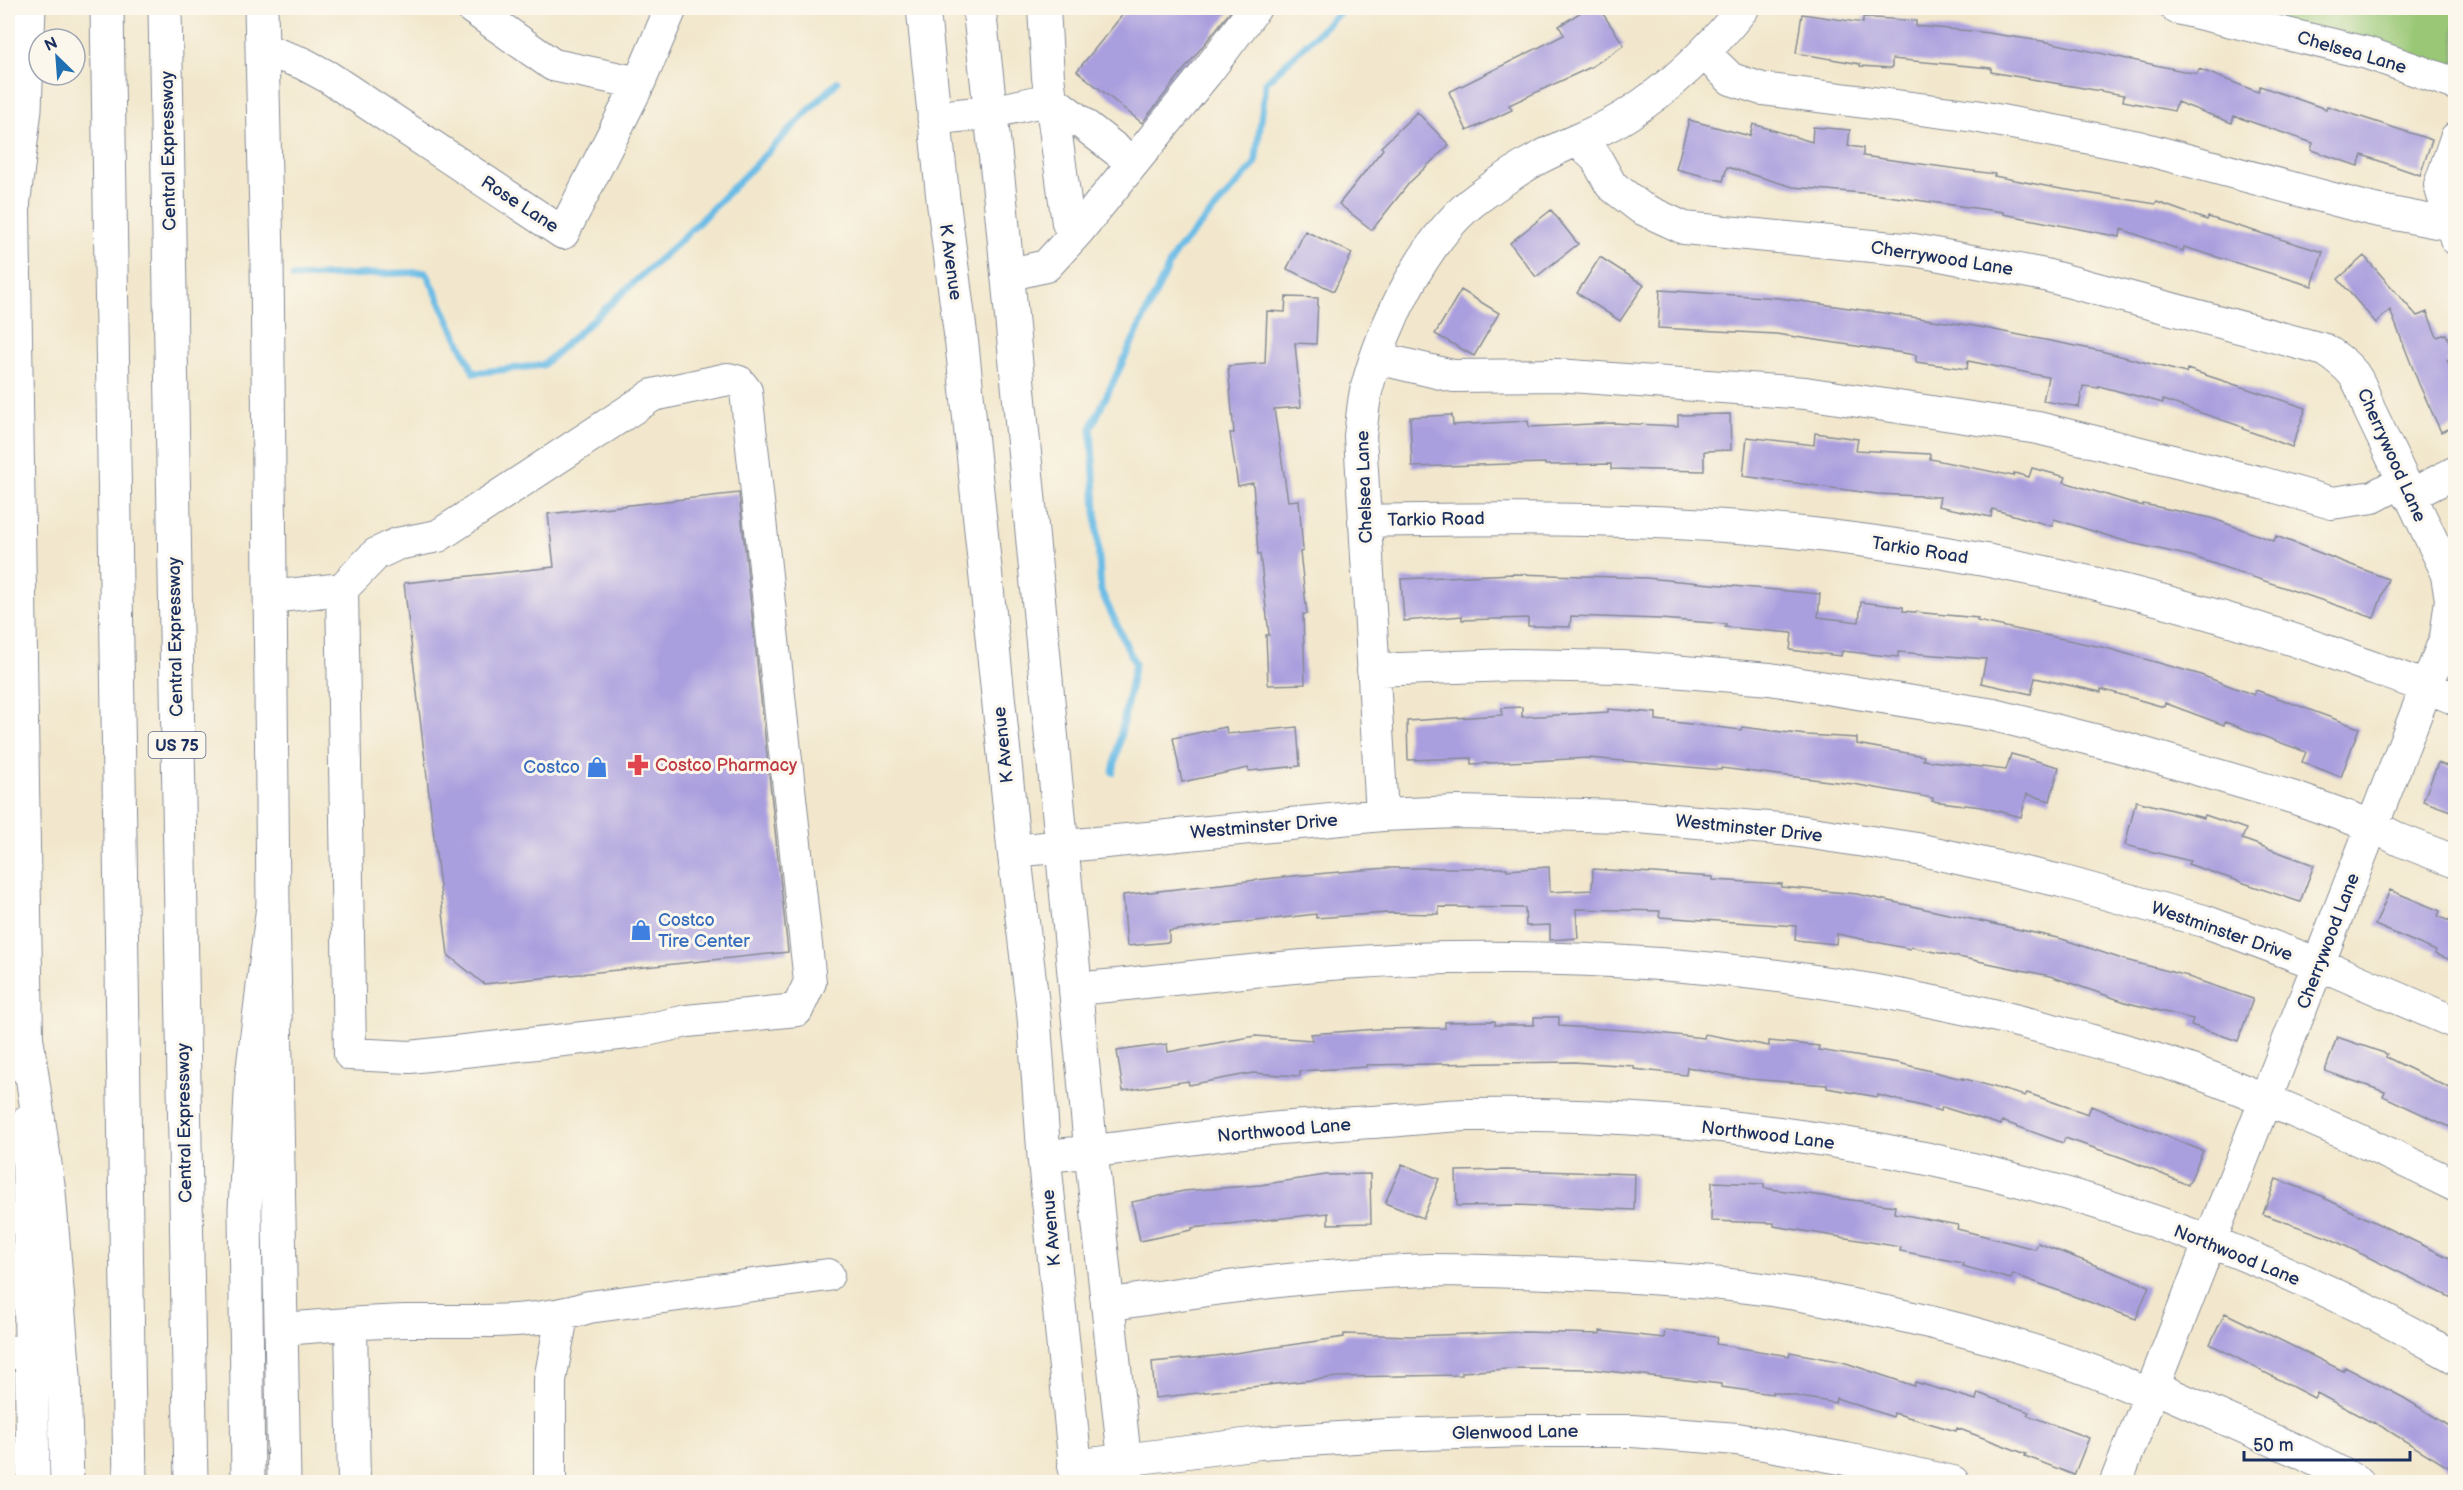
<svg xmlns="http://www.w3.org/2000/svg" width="2463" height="1490" font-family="'Balsamiq Sans',sans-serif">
<rect width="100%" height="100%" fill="#fbf7ec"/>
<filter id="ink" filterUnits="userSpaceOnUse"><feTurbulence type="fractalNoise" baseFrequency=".0167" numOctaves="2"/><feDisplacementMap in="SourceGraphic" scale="12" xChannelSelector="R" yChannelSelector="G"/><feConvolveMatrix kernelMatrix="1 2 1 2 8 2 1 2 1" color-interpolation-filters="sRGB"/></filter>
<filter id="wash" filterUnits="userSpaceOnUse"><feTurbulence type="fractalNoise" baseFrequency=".008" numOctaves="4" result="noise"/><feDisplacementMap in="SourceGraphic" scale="24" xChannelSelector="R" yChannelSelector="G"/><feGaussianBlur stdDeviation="1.35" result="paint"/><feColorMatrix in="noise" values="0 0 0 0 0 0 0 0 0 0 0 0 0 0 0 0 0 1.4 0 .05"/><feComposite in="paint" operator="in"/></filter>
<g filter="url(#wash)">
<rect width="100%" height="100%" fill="#f2e7cc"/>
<!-- green -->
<path fill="#99c775" stroke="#5a7b6a" stroke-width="1.5" d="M2137,8H2455V78Z"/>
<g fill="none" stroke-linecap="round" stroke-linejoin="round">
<!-- stream -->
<path stroke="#6bbce6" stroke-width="7" d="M293,277L426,272L474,373L543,365L683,238L837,82
M1113,772L1135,664L1101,591L1091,428L1175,253L1255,164L1266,82L1340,12L1349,8"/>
</g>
<g id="blocks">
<!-- building -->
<path fill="#aa9fde" d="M1128,8H1233L1142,123L1077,71Z
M1587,8H1599L1624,45L1591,67L1509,105L1512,110L1467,131L1449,92L1564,35L1559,26Z
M1802,14L1863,23V17L1916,21V26L1981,32L2048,42L2197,74L2199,69L2258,92L2260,86L2326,109L2327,106L2432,140L2420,175L2362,155L2358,166L2311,150L2313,143L2234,116L2232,123L2177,102L2174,111L2123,101L2124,95L1991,72V68L1892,59V68L1860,66V64L1796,53Z
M1417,112L1449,145L1410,182L1372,230L1339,204L1383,149L1381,147Z
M1689,120L1750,136L1753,124L1812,142L1813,127L1850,130L1848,146L1863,148V156L1995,174L1994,176L2061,189L2156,204L2157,202L2207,220L2208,217L2323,252L2312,286L2184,247L2183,251L2121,229L2120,237L2003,214V212L1873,194L1793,187L1727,167L1723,181L1676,169Z
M1551,210L1578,244L1536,277L1510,243Z
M1305,231L1352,253L1334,291L1287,269Z
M2364,256L2417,316L2427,312L2437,337L2446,334L2455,357L2447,360L2456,379V425L2441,432L2419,384L2390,310L2376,323L2338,279Z
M1600,257L1644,285L1620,321L1577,293Z
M1461,290L1499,313L1474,356L1435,334Z
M1660,290L1779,298L1974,326L2101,351L2186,373L2187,369L2306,408L2292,447L2243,429V427L2163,400V403L2099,386V388L2083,386L2079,407L2043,401L2048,377L1968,361L1967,369L1916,362V355L1776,334L1658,328Z
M1286,297L1318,298L1316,344L1295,343L1301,407L1274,409L1288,501L1299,500L1303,551L1300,552L1307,614H1303L1305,684L1268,685L1266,635H1269L1260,554H1258L1253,483L1238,486L1230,433H1234L1228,366L1265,363L1267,311L1285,312Z
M1730,414L1731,450L1704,451V471L1611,469V464L1545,465V463L1412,467L1410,417L1452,415L1453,425L1528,421L1529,427L1612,423L1678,426V415Z
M1815,433L1858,439L1856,450L1930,454V459L2013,476L2014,473L2029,477L2032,468L2066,477L2064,482L2143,506V504L2211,518L2274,541L2276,536L2388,579L2374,618L2191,556L2131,543L2054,519L2052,526L1992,509L1991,517L1938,506L1940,497L1877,494L1743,476L1747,437L1814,445Z
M739,493L788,952L484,984L448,955L404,583L554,567L548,514Z
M1513,574L1646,578L1820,594L1818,617L1859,622L1861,602L1903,607V611L1978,618L1977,621L2106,648L2198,674L2254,695L2256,690L2359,728L2341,777L2302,762L2306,752L2225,722L2224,725L2165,703L2164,707L2101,689V692L2035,678L2031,694L1981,683L1986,659L1898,652V657L1842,651L1841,656L1790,650L1792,633L1725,627L1726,624L1660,619L1571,616L1570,627L1528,626V618L1462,620V616L1404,621L1401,579Z
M1522,707V717L1608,712V709L1656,713V720L1741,730L1742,727L1806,735L1857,738V744L1924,756L1923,760L2006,770L2011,754L2059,767L2050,801L2027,794L2021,817L1982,807L1932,801L1933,798L1853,784L1721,768V770L1589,758L1471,764V758L1408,760L1407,721L1502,715V708Z
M1226,727L1227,734L1297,727L1300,766L1249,771L1248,768L1182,782L1173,738Z
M2438,763L2456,769V813L2423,801Z
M2136,801L2204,818L2205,815L2246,829L2242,839L2314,865L2300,902L2188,864L2190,861L2125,845Z
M1549,867L1550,892L1592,890L1593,869L1713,877V880L1782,884L1781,887L1857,894L2062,939L2125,960L2188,976V977L2253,999L2238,1041L2191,1025L2193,1019L2128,1003L2050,976L1911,947L1910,949L1837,934L1836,944L1795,940L1796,926L1659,917L1660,911L1576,909L1578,938L1550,940V925L1526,926L1525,908L1439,907V914L1387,913L1316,918V914L1169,931V942L1127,946L1123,895L1293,876L1387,868H1507V870Z
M2390,890L2440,911L2438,916L2449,921L2456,907V962L2435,954L2436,951L2375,925Z
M1534,1017H1559V1026L1638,1031L1704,1038L1705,1034L1769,1046V1041L1819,1046L1818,1050L1899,1063L1962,1079V1078L2025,1096L2027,1093L2088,1114L2091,1106L2203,1151L2188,1185L2126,1159L2065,1138L2063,1143L2002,1121L2001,1125L1942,1107L1941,1111L1878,1095V1097L1827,1088V1085L1749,1079L1687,1067L1686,1075L1634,1069V1066L1574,1062L1366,1065V1067L1300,1071V1076L1253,1073L1189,1085L1188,1081L1123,1091L1117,1051L1167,1044L1168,1052L1255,1036L1312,1040L1311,1034L1378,1029L1445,1028V1022L1495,1021V1025H1534Z
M2337,1037L2387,1054L2386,1057L2456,1091V1130L2383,1096L2385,1092L2325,1071Z
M1402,1164L1439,1179L1423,1218L1385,1203Z
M1507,1170L1635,1174L1634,1210L1517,1205L1457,1206L1456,1171Z
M1370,1174L1371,1223L1328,1224V1213L1192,1228V1230L1140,1241L1132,1202L1184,1191L1260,1185L1326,1175Z
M2276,1179L2325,1197L2324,1198L2456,1261V1300L2329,1238L2263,1214Z
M1712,1182L1764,1184V1188L1895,1206L1894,1213L1958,1225L1957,1229L2035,1249L2038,1243L2149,1286L2136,1319L2013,1274L2011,1279L1962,1266L1963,1263L1900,1251L1901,1247L1774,1226V1223L1711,1221Z
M2225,1313L2343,1371L2345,1367L2404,1398L2456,1430V1472L2374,1422L2373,1423L2317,1393L2314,1398L2210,1344Z
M1665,1330L1717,1337L1716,1344L1789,1356L1790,1352L1843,1362L1914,1386L1915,1382L1976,1400L1978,1393L2029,1412L2027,1415L2089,1438L2074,1475L2025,1456L2026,1454L1957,1428L1956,1431L1894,1413L1893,1417L1836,1398L1835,1403L1772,1392V1394L1721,1387V1384L1590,1369L1522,1368L1462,1372V1375L1338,1377L1155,1398L1152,1362L1215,1356L1344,1337V1334L1411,1336L1524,1332L1600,1334V1331L1664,1338Z"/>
</g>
</g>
<g filter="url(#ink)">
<use href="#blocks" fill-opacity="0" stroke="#868b95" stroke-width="1.5"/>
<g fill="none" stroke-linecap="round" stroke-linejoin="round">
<defs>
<path id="minor" d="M472,8L553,65L639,83
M1044,8L1048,77L1068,223L1078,231L1206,73L1255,8
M2177,8L2367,53L2456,84
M262,49L302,63L328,77L563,233L639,83L671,8
M1704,53L1731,79L1762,89L1975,116L2138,147L2370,209L2452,225
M1051,99L1133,163
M992,112L1051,99
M2456,138L2440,185L2456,239
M1578,141L1596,158L1611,185L1641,208L1684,228L1914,250L2045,275L2325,350C2353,368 2359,377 2369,409L2446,570L2451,599L2446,637L2116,1482
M1007,275L1046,266L1078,231
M1377,358L1453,376L1557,375L1805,393L2038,428L2262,483L2332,503L2373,497L2403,481
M2409,496L2456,472
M1364,521C1513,518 1664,517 1812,534C1990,554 2166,595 2335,654C2375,669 2416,682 2456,699
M270,597L342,589L376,554L397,544L438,536L653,395L728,379L739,382L746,391L810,982L797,1010L687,1021L637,1032L410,1057L350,1054L342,589
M1373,670L1511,665L1622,667L1770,679L1994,715L2118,746L2295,798L2373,826L2400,840L2456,862
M1382,815L1360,436C1362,421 1363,405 1366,391C1382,327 1425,236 1479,197C1501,181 1529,162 1553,151C1577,139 1604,130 1627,115C1672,86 1710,50 1743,8
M1014,851L1382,815L1458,812L1626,816L1792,830L1917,849L2061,881L2204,921L2319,964L2456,1023
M1076,989C1201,977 1327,960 1452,958C1666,955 1879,980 2085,1039C2135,1053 2186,1067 2235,1087C2309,1117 2384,1150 2456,1186
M1044,1156C1120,1150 1194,1137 1269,1129C1308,1125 1347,1124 1386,1121C1413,1119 1439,1116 1466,1115C1807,1109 2159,1187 2456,1358
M1107,1305C1213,1288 1322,1273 1430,1270C1469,1270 1509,1272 1548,1273C1617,1276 1687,1279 1755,1288C1799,1293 1843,1303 1886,1312C1977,1332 2066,1357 2150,1395
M351,1324L354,1482
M282,1329C323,1326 365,1322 406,1321C467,1320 531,1326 589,1307L828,1275
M8,1351L31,1356
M2154,1387L2302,1453L2358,1482
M1074,1466L1260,1443L1387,1435L1527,1431H1632L1737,1439L1846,1459L1953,1482
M550,1482V1380L562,1316"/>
<path id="major" d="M11,8L12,89
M261,8L267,258L273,906L284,1482
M923,8L943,199L962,345L1014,851L1034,1017L1044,1156L1077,1482
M979,8L1001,206L1091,1152L1127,1482
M934,118L992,112
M13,179L27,1070
M28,1121L33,1482"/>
<path id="highway" d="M107,8L130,1482
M165,8L191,1482
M13,207L25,109L29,8
M27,1041L49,1192L64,1376L67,1482
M248,1482L245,1209L252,1075L273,906"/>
</defs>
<!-- minor casing -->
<use href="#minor" stroke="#868b95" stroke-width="34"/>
<!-- major casing -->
<use href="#major" stroke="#868b95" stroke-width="35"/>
<!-- highway casing -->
<use href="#highway" stroke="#868b95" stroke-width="35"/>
<!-- minor -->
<use href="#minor" stroke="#fff" stroke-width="32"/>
<!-- major -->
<use href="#major" stroke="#fff" stroke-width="33"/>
<!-- highway -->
<use href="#highway" stroke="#fff" stroke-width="33"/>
</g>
</g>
<!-- icons -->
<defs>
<symbol id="pharmacy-bare" viewBox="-9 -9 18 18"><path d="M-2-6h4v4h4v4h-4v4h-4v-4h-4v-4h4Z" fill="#e0444e" stroke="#fbf7ec" stroke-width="2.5" paint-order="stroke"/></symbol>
<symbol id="shop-bare" viewBox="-9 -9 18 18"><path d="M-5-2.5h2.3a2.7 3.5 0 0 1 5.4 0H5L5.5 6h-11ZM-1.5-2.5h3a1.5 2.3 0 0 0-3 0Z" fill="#3f7fe0" stroke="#fbf7ec" stroke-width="2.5" paint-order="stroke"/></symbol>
</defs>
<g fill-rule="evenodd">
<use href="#pharmacy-bare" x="623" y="750" width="30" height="30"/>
<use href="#shop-bare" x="582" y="752" width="30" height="30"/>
<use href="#shop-bare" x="626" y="915" width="30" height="30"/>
</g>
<g text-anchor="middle" stroke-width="6" stroke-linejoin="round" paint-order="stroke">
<!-- shield labels -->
<rect fill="#fbf7ec" stroke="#5e6b89" stroke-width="1.5" x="148.5" y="732" width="57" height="26" rx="4.5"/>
<g font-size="16" font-weight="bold" fill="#1b2f5e">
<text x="177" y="751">US 75</text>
</g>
<!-- street labels -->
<g font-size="18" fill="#1b2f5e" stroke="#fbf7ec">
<text transform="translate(2352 52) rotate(16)" y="6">Chelsea Lane</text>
<text transform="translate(168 151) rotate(-91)" y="6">Central Expressway</text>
<text transform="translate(520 204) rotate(33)" y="6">Rose Lane</text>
<text transform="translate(1942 258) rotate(9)" y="6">Cherrywood Lane</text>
<text transform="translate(951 262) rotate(82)" y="6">K Avenue</text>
<text transform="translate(2392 455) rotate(66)" y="6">Cherrywood Lane</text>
<text transform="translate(1364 487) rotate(-92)" y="6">Chelsea Lane</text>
<text transform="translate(1436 519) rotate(-1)" y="6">Tarkio Road</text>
<text transform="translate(1920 550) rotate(9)" y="6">Tarkio Road</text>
<text transform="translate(175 637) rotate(-91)" y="6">Central Expressway</text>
<text transform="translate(1003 745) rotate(-96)" y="6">K Avenue</text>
<text transform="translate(1264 826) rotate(-5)" y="6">Westminster Drive</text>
<text transform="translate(1749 828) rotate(6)" y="6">Westminster Drive</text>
<text transform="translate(2222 931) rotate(19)" y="6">Westminster Drive</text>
<text transform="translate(2328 941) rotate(-69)" y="6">Cherrywood Lane</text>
<text transform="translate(184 1123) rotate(-91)" y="6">Central Expressway</text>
<text transform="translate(1284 1130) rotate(-5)" y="6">Northwood Lane</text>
<text transform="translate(1768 1135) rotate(7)" y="6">Northwood Lane</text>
<text transform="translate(1051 1228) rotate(-95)" y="6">K Avenue</text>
<text transform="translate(2237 1255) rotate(22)" y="6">Northwood Lane</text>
<text transform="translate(1515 1432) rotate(-1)" y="6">Glenwood Lane</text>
</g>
<!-- health labels -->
<g font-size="18" fill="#be3a42" stroke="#fbf7ec" text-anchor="start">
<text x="655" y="771">Costco Pharmacy</text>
</g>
<!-- shop labels -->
<g font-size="18" fill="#366cbe" stroke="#fbf7ec" text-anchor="end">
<text x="580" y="773">Costco</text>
<text x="658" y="926" text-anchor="start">Costco<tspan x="658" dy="21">Tire Center</tspan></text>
</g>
</g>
<!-- margin -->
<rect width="2463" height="1490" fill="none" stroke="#fbf7ec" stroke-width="30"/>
<!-- north arrow -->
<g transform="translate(57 57) rotate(335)"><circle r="28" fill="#fbf7ec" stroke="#a1a7b3" stroke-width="1.5"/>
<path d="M0-4.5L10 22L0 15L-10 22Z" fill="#1f6fb2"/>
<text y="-9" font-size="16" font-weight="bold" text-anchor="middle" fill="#1b2f5e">N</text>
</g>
<!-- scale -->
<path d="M2244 1451v9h166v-9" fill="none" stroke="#1b2f5e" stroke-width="3"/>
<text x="2253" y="1451" font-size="18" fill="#1b2f5e" stroke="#fbf7ec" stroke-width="4.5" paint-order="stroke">50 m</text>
</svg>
